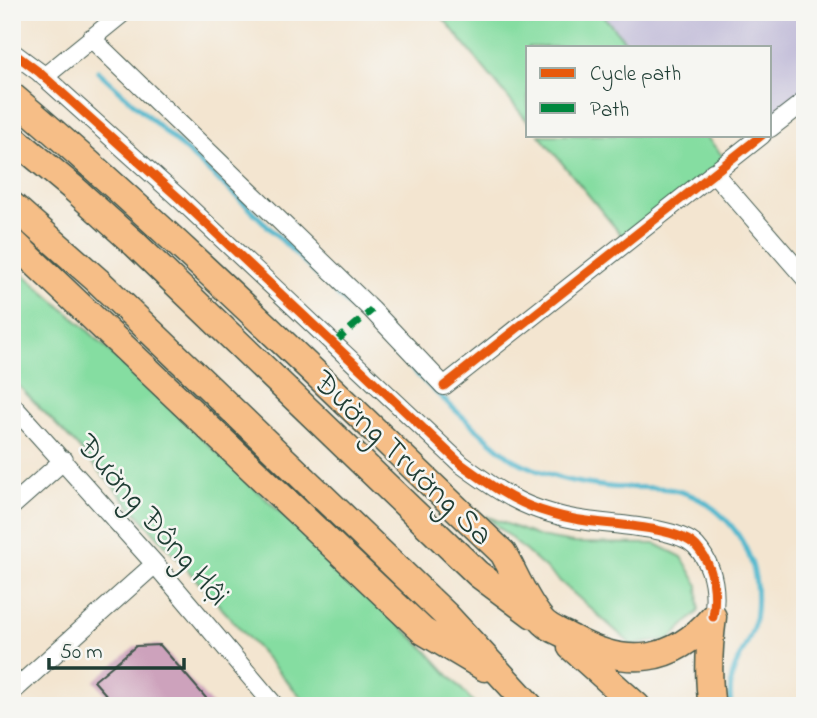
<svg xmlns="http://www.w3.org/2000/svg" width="817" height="718" font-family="'Indie Flower',sans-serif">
<rect width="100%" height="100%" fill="#f6f6f2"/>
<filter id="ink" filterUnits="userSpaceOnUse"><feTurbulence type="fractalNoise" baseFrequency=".0143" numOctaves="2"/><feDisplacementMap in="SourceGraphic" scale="14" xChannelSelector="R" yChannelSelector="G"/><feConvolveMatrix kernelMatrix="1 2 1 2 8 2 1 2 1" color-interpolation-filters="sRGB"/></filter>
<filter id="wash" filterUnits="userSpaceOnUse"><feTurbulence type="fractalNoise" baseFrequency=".00686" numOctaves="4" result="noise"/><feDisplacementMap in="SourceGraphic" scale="28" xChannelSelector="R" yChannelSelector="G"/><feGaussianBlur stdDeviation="1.57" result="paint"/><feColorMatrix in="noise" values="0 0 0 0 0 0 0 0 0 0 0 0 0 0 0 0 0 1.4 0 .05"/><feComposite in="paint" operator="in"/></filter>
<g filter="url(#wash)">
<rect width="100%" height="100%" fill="#f3e5d0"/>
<!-- industrial -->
<path fill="#c5c0da" d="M600,12H805V101L770,128V47H630Z"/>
<!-- green -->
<path fill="#85dda1" stroke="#528d6a" stroke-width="2" d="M438,12H600L630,47H528V122Z
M539,135H705L727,161L627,242Z
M12,264L82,325L424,648L477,706H309L76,445L12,379Z
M486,516L540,537L573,543L656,544L682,557L698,585L699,611L670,639L632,645Z"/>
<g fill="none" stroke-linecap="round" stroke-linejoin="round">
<!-- stream -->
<path stroke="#4fb7cd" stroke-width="5" d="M98,71L247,206L355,312
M368,326C405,362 441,399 480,432C491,441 502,452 513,459C542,475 577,484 610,487C630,489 654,485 674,490C712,498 743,530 753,568C758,586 758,614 752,631C740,663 727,668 731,706"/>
</g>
<g id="blocks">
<!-- building -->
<path fill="#cda2bc" d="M160,645L213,706H116L94,681L136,646Z"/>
</g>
</g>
<g filter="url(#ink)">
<use href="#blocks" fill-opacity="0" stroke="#3f564b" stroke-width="2"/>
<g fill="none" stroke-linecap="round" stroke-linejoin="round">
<defs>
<path id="minor" d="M91,38L372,310L444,386L762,135
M12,52L39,72L180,199L461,464C486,482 510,500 540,510C555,515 571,519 587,521C613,525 678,527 696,546C714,566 717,592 713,617
M44,77L124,12
M770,128L805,101
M713,172L805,278
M12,405L155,564L275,706
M12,506L64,460
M12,692L155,564"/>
<path id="highway" d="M12,96C182,241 341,399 503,553C515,574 525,600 541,619C547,628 563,633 573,639C626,668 673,664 713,617
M12,137L72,187L135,244L478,574L533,615
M12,205L97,280L447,616L530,706
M12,241L423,631L485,668
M571,647L637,706
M712,706C707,676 709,647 713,617"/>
</defs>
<!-- minor casing -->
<use href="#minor" stroke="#3f564b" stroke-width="20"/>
<!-- highway casing -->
<use href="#highway" stroke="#3f564b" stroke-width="29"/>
<!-- minor -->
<use href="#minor" stroke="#fff" stroke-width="18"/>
<!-- highway -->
<use href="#highway" stroke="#f6be87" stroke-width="26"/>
<!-- quiet -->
<path stroke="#00873e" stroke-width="7" stroke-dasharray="14 7" stroke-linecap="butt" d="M334,343L372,310"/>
<defs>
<path id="cycleway" d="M12,52L39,72L180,199L461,464C486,482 510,500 540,510C555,515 571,519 587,521C613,525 678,527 696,546C714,566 717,592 713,617
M444,386L762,135"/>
</defs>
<!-- cycleway casing -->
<use href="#cycleway" stroke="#f6f6f2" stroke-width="13"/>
<!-- cycleway -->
<use href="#cycleway" stroke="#e8590c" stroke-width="9"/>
</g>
</g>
<g text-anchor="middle" stroke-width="5" stroke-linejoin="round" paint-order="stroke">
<!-- street labels -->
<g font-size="32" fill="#1f3d34" stroke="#f6f6f2">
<text transform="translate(404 457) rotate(44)" y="11">Đường Trường Sa</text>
<text transform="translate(154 519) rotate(49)" y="11">Đường Đông Hội</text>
</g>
</g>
<!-- margin -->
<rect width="817" height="718" fill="none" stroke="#f6f6f2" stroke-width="42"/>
<!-- legend -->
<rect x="526" y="46" width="245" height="91" fill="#f6f6f2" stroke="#a0aca6" stroke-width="2"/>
<rect x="540" y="68" width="35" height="10" fill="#e8590c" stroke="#a0aca6" stroke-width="2"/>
<text x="590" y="80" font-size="21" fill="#1f3d34">Cycle path</text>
<rect x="540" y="103" width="35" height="10" fill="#00873e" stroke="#a0aca6" stroke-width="2"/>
<text x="590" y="116" font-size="21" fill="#1f3d34">Path</text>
<!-- scale -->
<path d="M49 658v10h135v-10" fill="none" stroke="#1f3d34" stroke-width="3.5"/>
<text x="60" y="658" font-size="21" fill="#1f3d34" stroke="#f6f6f2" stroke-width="5" paint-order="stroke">50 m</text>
</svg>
